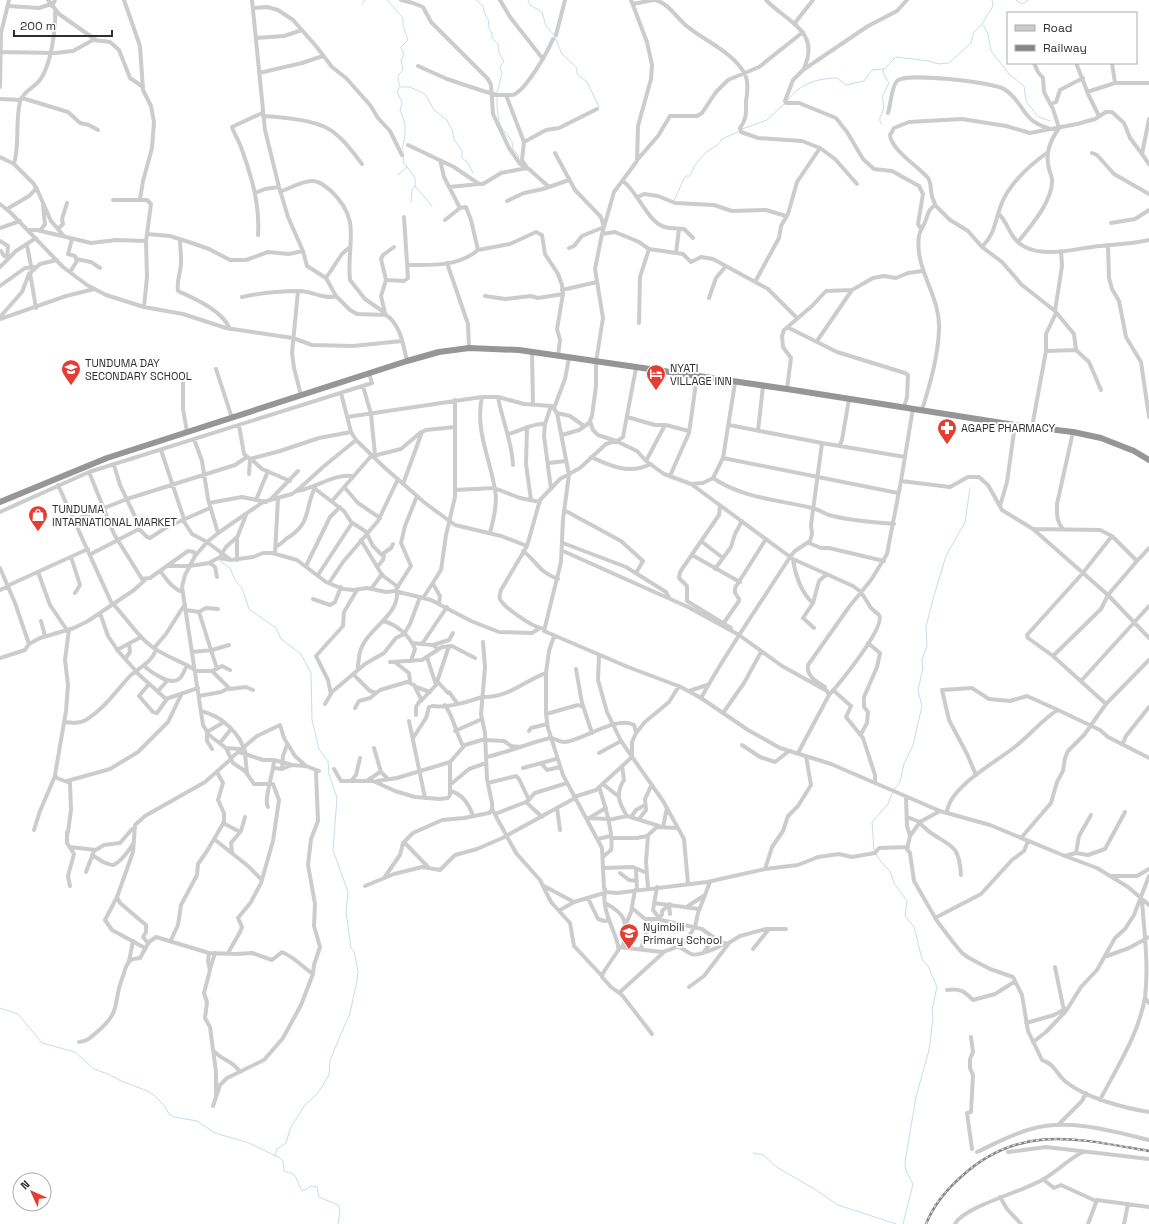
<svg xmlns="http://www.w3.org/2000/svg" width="1149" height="1224" font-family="'Space Grotesk',sans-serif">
<rect width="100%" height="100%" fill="#fff"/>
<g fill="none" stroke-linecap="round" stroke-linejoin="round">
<!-- stream -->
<path stroke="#c9daec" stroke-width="1" d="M387,0L403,18V26L408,40L401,47L404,55L401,60L403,70C397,75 397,79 400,86
M476,0L483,6L484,12L489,21L488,27L492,33V38L498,44L499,53L504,61L500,67L502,73L497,93
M528,0L530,5L542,12L546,26L554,35L562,54L577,68V74L587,82L599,107
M1016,0L1022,4L1028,0
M362,4L365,0
M983,25L988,34L991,51L1009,74L1024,86L1026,101L1036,114L1039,117L1050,121
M400,87L397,92L402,102L400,111C407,122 406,137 402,149
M401,87H410L425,94L434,110L446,119L452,129L454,139L462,151V158L468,163L473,173
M497,96C497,106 497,114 500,124C503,133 514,138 513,149L518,155L519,159
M787,101C801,83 815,79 837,78L846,85L864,81L872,70L884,69L896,57L929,61L938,64L949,63L971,43L974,32L982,24L993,6L992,0
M881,124C876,113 888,115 882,97L889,83L883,73L884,69
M742,129L767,120L785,103
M403,156L404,163L415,178V186L432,206
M398,175L407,167
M674,201C677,195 683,179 686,176H690C694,165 699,159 708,151C714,146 718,147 722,139L740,131
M411,202L412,190L415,186
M220,561L230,568L235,580L242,588L249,609L276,628L281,639L301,654L311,673L312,720L319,749L328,761L329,774L337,798L333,850L348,892L346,912L351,948L354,951L358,971L357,981L350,1013L330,1060L329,1075L318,1093L304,1106L290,1129L286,1143L277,1149L275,1156
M894,790L900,782L904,764L913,745L922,706L918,691L923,667L922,660L927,646L926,627L933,599L946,556L965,522L970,488
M874,851L872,822L888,804L892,793
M876,854L882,863L890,871L894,883L907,901L905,916L914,927L922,959L928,966L937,987L932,1010L933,1019L929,1050L916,1097L905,1162L906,1171L913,1184L903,1224
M0,1008L18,1014L42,1043L75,1052L94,1069L108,1074L121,1081L145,1090L154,1095L164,1105L169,1114L174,1117L197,1121L215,1133L249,1143L280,1158L283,1161L284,1171C287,1173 290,1172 293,1174C299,1179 297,1186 303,1191L311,1186L317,1187L319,1197L338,1205L340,1211L338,1224
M753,1153L763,1155L778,1168L813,1188L838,1205L896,1224"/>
<!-- minor -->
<path stroke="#ccc" stroke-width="4" d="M48,0L59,14L96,40
M124,0L140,46L143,90L151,106L154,122L152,148L143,181L140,199
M252,0L265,130L279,187L288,217L303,251L307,266L326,278L336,296L350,310L357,314L386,315C401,325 403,345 407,361
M401,0L413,3L423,7L431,22L488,79L491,85L493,114L509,148L520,164L529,169L549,187
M500,0L510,17L543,59
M655,0C669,3 677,19 688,27C705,41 738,55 746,77C749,84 747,94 746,102C746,112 747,119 740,128L741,132L758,138L802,141L820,148L835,159L857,184
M766,0C787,22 821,31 804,68
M907,0L897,11L868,26L803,70L793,80L785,101L786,103H799L836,118L847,132L863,159L874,169L892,171L919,186L923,194L918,224L921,229
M633,4L653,0
M9,6L39,8L51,4
M52,6L55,0
M253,8L267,7L278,10L293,20L316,46L332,67L346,78L370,105L378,118L390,131L402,155
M794,24L813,0
M556,35L565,0
M256,38L284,36L302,30
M1,52L55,53L73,51L93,40L110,42L119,50L130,78L143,87
M1076,63L1089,96L1099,116
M1112,63L1115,83
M418,66L447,79L483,91L497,95H513C526,90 547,53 553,39
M259,73L302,63L323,56
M0,87L1,33L9,0
M1087,92L1115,83H1149
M506,95L524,142L522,160L528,169
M22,98L68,112L80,123L89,125L98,130
M0,99L21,100
M1051,104L1056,102L1060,90L1083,78
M888,113C891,104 891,88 897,81C905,72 992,82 1004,89C1025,102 1020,120 1048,128
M263,116C279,117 311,120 325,127C340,134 352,151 362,164
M1149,119L1142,154L1149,164
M524,142L546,130L559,128L597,109
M408,145L454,167L479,184H483L501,173L527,168
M555,153L575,190L601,217L604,227L582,236L574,246L569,248
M1092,153L1097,155L1114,174L1149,194
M0,157L14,164L34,184L36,189L29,196L7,209
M638,159L658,136L670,116H697L702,113L716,92L728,80L759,67L803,32
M440,160L444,177L460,208
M14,164C20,143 15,122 20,102C23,91 34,88 40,80C51,65 56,29 55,11
M623,181C638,192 648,223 665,227C671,229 678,228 684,229L693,238
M36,187L51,221L64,236
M449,187L479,184
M280,192C290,188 302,181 312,181C319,180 326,187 331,191C363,221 346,244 350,280L365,299L385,313
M255,193L265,189L279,187
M638,197L644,194L658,196L675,203L714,205L732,211L766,210L786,216
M113,200H147L151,204L146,241L147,277L144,307
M507,201L524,193L543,189L569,180
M0,204L11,213L63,267L87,285L106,295L144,307L183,314L226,328L293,338L312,345L353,346L402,341
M935,205L950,220L968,231L982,247L1002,262L1022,285L1055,311L1074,334L1076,350L1089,362L1101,390
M999,214C1009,224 1010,240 1025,247C1047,258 1077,248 1100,246C1117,244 1133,244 1149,240
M445,220L460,208L466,207L471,220L478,250L510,244L536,232L542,235L545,254L558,274L562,285L563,294L557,329L560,340L558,356
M1111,223L1135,219L1149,210
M0,228L20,221
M58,229L63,224L62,219L67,203
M28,230H37L91,243L116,240L146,241
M40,231L45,224L43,205
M147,234L170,236L192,243L209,249L230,260H246L268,252L289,254L303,251
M602,234L615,232L639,242L649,249L683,254L691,262L701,257L713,259L768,289L797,318
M258,235C260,205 252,178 242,150C240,142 234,134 232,127L262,113
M180,240C180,247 181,252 181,259C182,270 176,280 178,291C195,299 222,310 230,329
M0,241L8,246L7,260
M1018,242C1030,227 1053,201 1052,180C1052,176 1050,173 1049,169C1045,153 1050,141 1059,128L1053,109L1044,92L1043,78L1038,72L1034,63
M27,245L31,266
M1108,245L1109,278L1112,289L1119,301L1126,337L1141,362L1149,417
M982,247C996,232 994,223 1001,205C1009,184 1030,165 1048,152
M1,251L4,256H8
M676,253L679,229
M76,259L91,262L100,268
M447,263L468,324L469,348
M407,265C431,265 458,267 478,250
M0,267L16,251L36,238
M70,272L77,261L75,256L68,254L72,239
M30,273L36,308
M326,278L342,254L350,247
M386,280L404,281L408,278L404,217
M755,282L779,238L781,226L788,214L797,182L820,148
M0,286L25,268L36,267
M562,290L597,282
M298,291L292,353L294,368L301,395
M485,296L505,299L531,296L538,298L563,294
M242,297C260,293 281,291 299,291C312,291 325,300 336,296
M709,298L716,278L726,266
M1055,311L1062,266L1061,251
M385,313L381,296L386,280L381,259L383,255L394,247
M0,317L22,292L29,274L40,264L57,260
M0,319L66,296L94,289
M639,323L640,277L649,249
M787,327L837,352L905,373L908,375L907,397L904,407
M817,341L852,290L873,278L884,276L896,278L908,273L922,271
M1046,351L1076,350
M532,353L533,405
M216,369L232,418
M183,373V409L187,432
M363,386L371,414L375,455
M787,389L791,358L783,347L782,336L784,330L812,306L826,291L852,290
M341,393L351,432L356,440L385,468L425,503L455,525L501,536L527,546
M482,397C474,432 493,464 496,497C496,508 493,522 490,533
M498,397C502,420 512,441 513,465
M551,406L545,424L544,436L551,489
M554,408L565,379L569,358
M922,410C930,384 938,357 939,330C941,296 914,269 919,236C920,230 923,227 925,222C929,213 927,211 935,205C935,202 932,199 932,196C930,190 932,184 928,178C919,167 891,150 890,135L894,128L909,122L962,119L1006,126L1030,133L1077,124L1095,119L1106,112H1112L1124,123L1130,138L1142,154
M557,413L570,416L584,426
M347,417L482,397H498L524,404L552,406L557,413L569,475L563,519L561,562L544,631L628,667L681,687L701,698L748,730L780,748L831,764L940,811L990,825L1065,856L1097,868L1128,887L1149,905
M627,417L655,425H666L689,431
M590,421L593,430L598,435L616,441L637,451L646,461L664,474L691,484L703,483L713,478L723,458L735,383
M239,425L244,454L250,459L280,451L319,438L351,432
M729,425L822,443L905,457
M1032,427L1046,351V334L1056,313
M527,428L526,464L531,500
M758,431L763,386
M508,434C521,431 531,423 545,424
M562,435L579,430L589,423L592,416L596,386V362L603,318L595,269L602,234L614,192L637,161L638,126L651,79L652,65L647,42L631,0
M194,439L202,461L208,499L218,533
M840,445L842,440L849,399
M161,450L184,519
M373,456L401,449L421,432
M591,457C611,466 629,475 651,464
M723,458L898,493
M251,459L262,469L290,481
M646,461L665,425
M549,463L566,461
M89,472L114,534L142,579L150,578L188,551L194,552L195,556L185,575L182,587L203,725L209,735L226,748L233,763L245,771L254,784H273L279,800L273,841L261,883L251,902L238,918L242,927L240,932L228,953
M249,474L250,459
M670,476L689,433L697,376
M713,478C742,498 779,500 812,508C818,509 823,513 829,515C850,521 872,522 894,524
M901,481L950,487L968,477H979L988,485L1002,510L1033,529L1108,595L1149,638
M403,484L422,432L426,430L455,427
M691,484L793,559L853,586L861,592L871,608L879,615C886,627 839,684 829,695
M58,485L112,604
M314,488L344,511L351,522L368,533
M345,488L358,503L380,518
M455,490L494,488L520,498L540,502
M297,491C316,488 333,474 352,476
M256,500L268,471
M270,500L298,471
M332,501L372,455
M209,503L242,497L266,502
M720,506L719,515L680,572L679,578L687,586V601L731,628
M1000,506L1007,482L1015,425
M564,510L621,541L643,561L636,573
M0,512L89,472L372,383L369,373
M74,520L127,499L235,465L247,457
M183,520L192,534L207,542
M139,529L147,537L150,538L167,527L210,508
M1033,529L1100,530L1112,536L1137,561L1149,548
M1063,529C1056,521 1057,514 1057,504L1073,432
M367,534L373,546L384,557
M361,540L382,575L398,587
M701,541L723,558
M207,542L231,560
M563,543L626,567L666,592L669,598
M809,543L821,548H829L884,561
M276,546C280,545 283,542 286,539C312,523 304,511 315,487
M523,551C539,563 537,571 558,579
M563,551L688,607L739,635L782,666L827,691L829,695L798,753
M91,554L139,529V525L120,485L114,465
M275,554L278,498
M221,555L226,547L237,537
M692,555L740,582
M195,556L208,541L221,531L263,502L292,494L300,488L323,467L356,440
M71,557L80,585L75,593
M793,559C795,574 801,593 813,603
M237,560V538L246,515
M209,563L218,558L231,560L253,557L263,553H272L297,560L326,582L343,589L354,590L367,588L386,592L395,591L431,600L471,621L499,632L532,633L540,628
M168,566H189L210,563L215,567L217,577
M306,566L330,517L340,507
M377,567L383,560L384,553L391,548L393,544
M0,568L15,603L29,644
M715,569L731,547L735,534L742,521
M160,571C167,579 172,589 183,592
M38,572L50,605L67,630
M318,575L352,523
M329,583L343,562L378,521L398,479
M433,584L440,596L439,603
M7,586L88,549
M371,589L382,574
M0,590L7,587
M395,591L411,566L401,543L405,526L417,496
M423,598L441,570L446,535L455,497V400
M313,599L330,605L335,602L341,587
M113,604C125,616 137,636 151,646C164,656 181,661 195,670
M186,610L199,612L206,608L218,609
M199,612L211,650
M100,613L108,636L118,651L136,671
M41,621L45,636
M383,621C396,624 410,636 415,649L411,661
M723,624L739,601V599L735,593V588L766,539
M541,628C533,627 503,607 500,599C499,596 500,593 501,590L527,546L540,500L560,479L580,468L606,444L619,440L623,437L636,368
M814,628L803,618L813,603L819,581L827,574
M554,636L549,651L546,673V714L548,728L563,775L602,848L604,888L606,892L617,893L707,882L765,869L798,865L818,857L839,854L852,857L869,854L875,853L879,848L908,847
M412,643L433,645L438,649
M422,644L447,607
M433,645L449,640L453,633
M154,648L166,634L185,604
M117,650L141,637
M211,650L217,669
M192,652L212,650L229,645
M599,655L598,680L607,712L621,741L663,801L684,839L688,884
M1053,656L1101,609L1108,595L1137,561
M427,657L436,685
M0,658L25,650L29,644L40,638L74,628L88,621L134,590L145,580
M125,659L130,652L129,644
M390,662L422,660L442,647L452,646L475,658
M396,663L409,673L410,682
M144,666C151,672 170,686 179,679C183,676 185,669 187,665
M576,669L582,703L592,733
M358,670C357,665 359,662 359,658C360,631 400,618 397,591
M195,671H212L230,689L246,687L253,690
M212,671L222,666L230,670
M136,672L166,699L198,688
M353,674L370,691L376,693
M437,681L448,693
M1081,681L1149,606
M149,684L139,696L153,712L157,713L167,699
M416,687L430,692
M825,687C817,682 806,676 808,665L849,607L871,580L887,554L901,481L913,408
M833,690L851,706L846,717L863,738L875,775V783
M158,691L168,680
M689,691L707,685
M449,692L457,703
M331,694L328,680L316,656L343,626L344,612L357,590
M199,696L221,692L229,688
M483,697C508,698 524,681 546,673
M701,698C728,649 760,604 790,557L795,551L810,541L812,534L811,525L822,443
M421,701L436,685L449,646
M325,704L332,692L365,664L384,653L396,638L404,634L410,624L420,597
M1106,704L1053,656L1028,638L1027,635L1082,574L1112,536
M445,705C454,718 456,733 463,746
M432,706C449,708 467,702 482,697
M355,708L359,701L370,698L380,690L407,682L414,685L421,699L416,707V715
M201,711C222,716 240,733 246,754
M723,713L744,683L761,652
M546,714L578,705L583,707
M409,721L425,798
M64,722C72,723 79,724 86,720C104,709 116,691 130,676C140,667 151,663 156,650
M455,731L482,719
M529,731L531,728L547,724
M207,732L224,722
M207,733V741L212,749
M861,734L867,723L868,712L864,707V697L877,667L880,653L868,643
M550,737C554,739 560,742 565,742C583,740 618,715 634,725L636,732
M413,738L426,718L429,707
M485,740L504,741L511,746L521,747
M220,743L231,729
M1123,743L1126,736L1149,707
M742,745L760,757L775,762L789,751
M225,748L242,749
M374,748L381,772L388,779
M239,752L263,760H274L292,765L305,766
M599,753L621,741
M245,754L247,773
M486,757C509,752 529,743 550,738
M231,758L257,736L280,725L284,738L295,756L306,766L319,771
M541,763L547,770L560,767
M622,766L624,780C615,794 619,803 627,816
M274,768L282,769L292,765
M523,768L556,759
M282,769L283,756L287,745
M334,769L341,781H373L395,791L415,797L440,799L448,798L450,795V762
M976,775L967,754L949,720L942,690L972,688L989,699L1010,701L1027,696L1058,710
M368,780L380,772
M67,781L110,769L138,752L168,722L182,693
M351,781L356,775L360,758
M377,781L397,778L450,762L465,745L485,739
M488,783L516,776L519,779L529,800
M451,784L469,769L486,763
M603,784L618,796
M599,787C604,802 614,835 611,850L604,856
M450,791C463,794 469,804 473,816
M574,797L596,790L632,757V742L636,733L645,722L669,702L679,686
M906,797L907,826L910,836
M526,802L542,817
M268,807C263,801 274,771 274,760
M557,808L560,830
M492,809L516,853L540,880L551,902L570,923L574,946L602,976
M947,813C948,787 998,761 1016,746C1028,737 1046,716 1058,710L1100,730L1108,737L1149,758
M495,814L526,802L535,793L567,783
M631,817L636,810L645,805
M907,817L920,822L940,811
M586,818L608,819
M589,818L606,808
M639,819L646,810L645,799L651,786
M608,820L627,816L659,826
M920,822L910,836L907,849L910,853L914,881L937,921L953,942L962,953L969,958L990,969L1013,977L1022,995L1028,1031L1042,1060C1056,1065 1055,1073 1066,1082C1086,1098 1124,1108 1149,1112
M223,823L240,832
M919,823C924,826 926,830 931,833C953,848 959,845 961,875
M663,827L667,808
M34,830L40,811L55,776
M67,832V843L74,854L68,876L70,886
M68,832L71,810L70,783L57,778L55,775L66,711L68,685L65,660L69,629
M506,836L575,798
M611,838H637L647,836L657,827L678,828
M1021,838L1051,803L1057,782L1063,771L1065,758L1068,751L1084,735L1106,704L1149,660
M214,839L248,866L262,880
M598,839L610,836
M404,842L428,867
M70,847L96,850
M232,853L231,843L241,831L245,817
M1076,853L1088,855L1105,849L1125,812
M92,855L103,862
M1065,856L1076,853L1079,836L1091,815
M103,862C106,863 110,865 113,865C120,863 131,848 134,842
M604,868L633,867L647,873
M636,869L637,890
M765,869L772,847L783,831L788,816L798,806L811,785L806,756
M86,872L94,851L104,845L120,843L132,829
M620,873L629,880L637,881
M1111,876H1137L1149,869
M384,878L400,855L403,843L413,833L442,820L464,818L489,813L492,810V803L487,779L485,733L481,714L485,667L483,642
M365,886L394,874L422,867L440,870L455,855L477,849L507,836
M544,886L574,902
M657,887L653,910L661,920
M648,888L646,862L648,835
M605,889C601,911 615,929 619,949L603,973L602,977L611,987L622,995L652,1034
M117,897L120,903L146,925V932L143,937L148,943
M588,898L598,919L604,921L609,920
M605,903C629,916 626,922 623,947
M654,903L699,909
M669,906L670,914
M688,906L705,895
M632,908L645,919H657L702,929L716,939L727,944L740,936L766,929H786
M560,910L574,902L604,893
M660,916L662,915V911L670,904
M935,918L981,894L1012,860L1024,851L1028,841
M626,924L631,912L635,890
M695,927L698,913L710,882
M171,940L178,925L181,905L197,875L198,864L207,851L224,822V813L218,800L223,783L217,772
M677,946C683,948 686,952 691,954C697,957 720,947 725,943
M618,947L662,952C678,948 688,942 694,927
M145,948L112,930L105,920L117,897L133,852L135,825L145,816L205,782L231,759
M641,949L651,919
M753,949L769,929
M704,952L714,938
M209,953L208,961L210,970L204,993L207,1002L205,1018L210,1027L216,1072V1095
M1107,956L1129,948L1149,937
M129,961L133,941
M1055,967L1063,1006L1066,1011
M210,969L215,953
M689,987L704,976L729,943
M947,990C960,988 964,991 973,1000L995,994L1014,982
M619,993L664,952
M1145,998L1149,1003
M1026,1023L1054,1015L1065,1009
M971,1037L973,1052L970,1059V1068L973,1075L971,1112L967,1113L972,1149
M79,1042C88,1041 90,1038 97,1032C123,1010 112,1003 123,976C125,971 125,966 129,962C132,958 136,959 140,958L149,942L156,937L209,953L237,954L252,953L272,960L282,952C294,957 303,967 313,974
M1033,1042L1046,1032L1066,1011L1081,987L1097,970L1115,938L1125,929L1134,915L1149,876
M213,1050C223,1062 230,1058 240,1072
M1100,1100C1117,1067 1139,1034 1145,997C1149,965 1144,931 1142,900
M213,1106L220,1085L227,1078L264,1060L283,1038L301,1005L313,974L314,965L320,947L314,926L315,904L308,865L311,839L318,821L316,772
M1058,1125L1082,1101L1086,1093
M977,1152C994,1144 1012,1134 1031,1129C1069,1118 1111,1131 1149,1140
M1008,1152L1046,1147L1149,1159
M1044,1180L1054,1188L1061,1185L1096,1201
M1000,1197L1007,1209L1021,1224
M955,1224C963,1207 1024,1191 1042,1180C1057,1172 1068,1159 1083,1152
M1088,1224L1097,1200L1149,1207
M1124,1224L1128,1204"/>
<!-- highway -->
<path stroke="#969696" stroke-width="6" d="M0,502L107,458L407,361L439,352L469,348L519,350L787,389L1015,425L1073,432L1101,438L1134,451L1149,460"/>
<defs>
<path id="rail" d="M926,1224C934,1204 946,1190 962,1176C1020,1123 1079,1139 1149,1151"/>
</defs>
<!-- rail casing -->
<use href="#rail" stroke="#848484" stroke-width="2.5"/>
<!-- rail -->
<use href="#rail" stroke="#fff" stroke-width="1" stroke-dasharray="3" stroke-linecap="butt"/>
</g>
<!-- icons -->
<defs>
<symbol id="school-pin" viewBox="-11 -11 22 30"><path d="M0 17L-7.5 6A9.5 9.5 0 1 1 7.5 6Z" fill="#e43d33" stroke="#fff"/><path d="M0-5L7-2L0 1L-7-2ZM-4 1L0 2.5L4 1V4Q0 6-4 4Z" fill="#fff"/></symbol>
<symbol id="hotel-pin" viewBox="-11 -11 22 30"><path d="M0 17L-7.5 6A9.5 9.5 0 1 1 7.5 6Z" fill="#e43d33" stroke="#fff"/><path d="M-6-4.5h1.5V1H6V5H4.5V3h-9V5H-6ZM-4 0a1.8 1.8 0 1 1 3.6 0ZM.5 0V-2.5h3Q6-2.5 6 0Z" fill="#fff"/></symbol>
<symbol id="pharmacy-pin" viewBox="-11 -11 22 30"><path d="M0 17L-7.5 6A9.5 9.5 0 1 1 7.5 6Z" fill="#e43d33" stroke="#fff"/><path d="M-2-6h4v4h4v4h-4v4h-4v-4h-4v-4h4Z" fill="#fff"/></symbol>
<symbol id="shop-pin" viewBox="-11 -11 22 30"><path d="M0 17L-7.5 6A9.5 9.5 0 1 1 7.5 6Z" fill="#e43d33" stroke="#fff"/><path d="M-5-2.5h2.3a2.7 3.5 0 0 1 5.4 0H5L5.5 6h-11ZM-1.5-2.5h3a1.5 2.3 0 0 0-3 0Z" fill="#fff"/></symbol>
</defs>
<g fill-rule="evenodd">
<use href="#school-pin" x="60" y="358" width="22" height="30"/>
<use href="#hotel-pin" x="645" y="363" width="22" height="30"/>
<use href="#pharmacy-pin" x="936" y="417" width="22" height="30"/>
<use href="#shop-pin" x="27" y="504" width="22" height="30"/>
<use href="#school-pin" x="618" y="922" width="22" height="30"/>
</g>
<g text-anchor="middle" stroke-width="4" stroke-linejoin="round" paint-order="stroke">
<!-- poi labels -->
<g font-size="11" fill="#2f2f2f" stroke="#fff" text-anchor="start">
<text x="85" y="367">TUNDUMA DAY<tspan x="85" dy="13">SECONDARY SCHOOL</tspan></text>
<text x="670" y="372">NYATI<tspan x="670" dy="13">VILLAGE INN</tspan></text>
<text x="961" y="432">AGAPE PHARMACY</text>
<text x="52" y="513">TUNDUMA<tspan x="52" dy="13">INTARNATIONAL MARKET</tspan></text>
<text x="643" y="931">Nyimbili<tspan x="643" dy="13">Primary School</tspan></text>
</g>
</g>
<!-- legend -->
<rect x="1007" y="12" width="130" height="52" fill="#ffffff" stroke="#acacac"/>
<rect x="1015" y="25" width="20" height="6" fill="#cccccc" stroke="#acacac"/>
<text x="1043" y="32" font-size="12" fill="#2f2f2f">Road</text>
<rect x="1015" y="45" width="20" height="6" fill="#848484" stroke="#acacac"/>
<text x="1043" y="52" font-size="12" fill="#2f2f2f">Railway</text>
<!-- north arrow -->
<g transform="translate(32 1192) rotate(315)"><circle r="19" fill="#ffffff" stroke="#acacac"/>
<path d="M0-3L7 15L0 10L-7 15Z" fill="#e43d33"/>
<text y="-6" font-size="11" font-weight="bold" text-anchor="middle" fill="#2f2f2f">N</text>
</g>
<!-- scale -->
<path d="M14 30v6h98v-6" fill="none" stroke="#2f2f2f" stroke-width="2"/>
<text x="20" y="30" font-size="12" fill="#2f2f2f" stroke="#ffffff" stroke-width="3" paint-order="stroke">200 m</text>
</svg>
